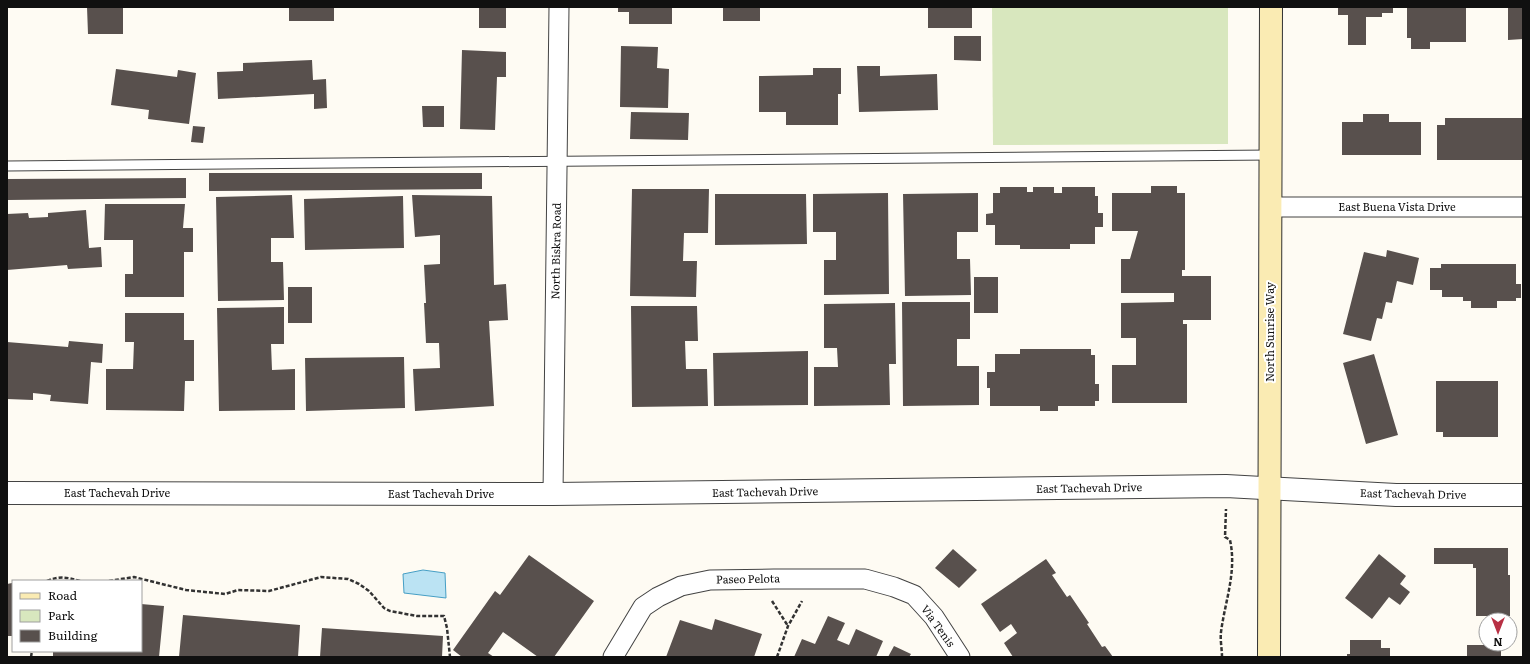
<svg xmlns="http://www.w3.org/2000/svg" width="1530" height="664" font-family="Literata,serif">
<rect width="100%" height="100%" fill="#fefbf3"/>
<!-- green -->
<path fill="#d8e7be" d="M992,7H1228V144L993,145Z"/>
<!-- water -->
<path fill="#bbe3f3" stroke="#469fc5" d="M423,570L445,573L446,598L404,593L403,574Z"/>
<!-- building -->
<path fill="#58504d" d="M87,7H123V34H88Z
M289,7H334V21H289Z
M479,7H506V28H479Z
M618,7H672V24H629V12H618Z
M723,7H760V21H723Z
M928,7H972V28H928Z
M1338,7H1393V13H1382V17H1366V45H1348V15H1338Z
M1407,7H1466V42H1430V49H1411V38H1407Z
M1508,7H1523V39L1508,40Z
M954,36H981V61L954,60Z
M621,46L658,47L657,68L669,69L668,108L620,107Z
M462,50L506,52V77H497L495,130L460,129Z
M312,60L313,80L326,79L327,108L314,109V94L218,99L217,72L243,71V63Z
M857,66H880V76L937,74L938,110L859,112Z
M813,68H841V94H838V125H786V112H759V76L813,75Z
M116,69L177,77L178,70L196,73L189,124L148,119L149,110L111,105Z
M422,106H444V127H423Z
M631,112L689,113L688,140L630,139Z
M1363,114H1389V122H1421V155H1342V122H1363Z
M1445,118H1523V160H1437V125H1445Z
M193,126L205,127L203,143L191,142Z
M209,173H482V189L209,191Z
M186,178V198L7,200V179Z
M1151,186H1177V193H1185V270H1182V276H1211V320H1183V324H1187V403H1112V365H1136V338H1121V303L1174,302V293H1121V259H1130L1138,231H1112V193H1151Z
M1000,187H1027V192H1033V187H1054V193H1062V187H1095V196H1098V213H1103V227H1095V244H1070V249H1020V245H995V225H986V214L993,213V193H1000Z
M632,189H709L708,233H684L683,261H697L696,297L630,296Z
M888,193L889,294L824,295V260H836V232H813V194Z
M978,193V232H957V259H970L971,295L905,296L903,194Z
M715,194H806L807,244L715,245Z
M292,195L294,238H271V262H283L284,300L218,301L216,197Z
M412,195L492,196L494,285L506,284L508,320L489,321L494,406L415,411L413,369L440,368L439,343H426L424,303H426L424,265L440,264V235L415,237Z
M403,196L404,248L305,250L304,199Z
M105,204H185L183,228H193V252H184V297H125V274H133V240H104Z
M86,210L89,248L101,247L102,267L68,269L67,265L7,270V214L28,213L29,218L48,217V213Z
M1387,250L1419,258L1413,285L1397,281L1392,303L1386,302L1382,319L1377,318L1371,341L1343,334L1364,252L1386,257Z
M1441,264H1516V284H1521V298H1516V301H1497V308H1471V301H1463V297H1442V290H1430V268H1441Z
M974,277H998V313H974Z
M288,287H312V323H288Z
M902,302H970V339H957V366H979V405L903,406Z
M895,303L896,364H889L890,405L814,406V367H838L837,348H824V304Z
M631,306H697L698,341H685L686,369H707L708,406L632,407Z
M284,307V344H271L272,370L295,369V410L219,411L217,308Z
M125,313H184V340H194V381H185L184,411L106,410V369H133L134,342H125Z
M69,341L103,344L102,363L91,362L88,404L50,401L51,395L33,393V400L7,399V342L68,347Z
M1020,349H1091V355H1095V384H1099V401H1095V406H1058V411H1040V406H990V388H987V372H995V354H1020Z
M808,351V405L714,406L713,353Z
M1374,354L1398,435L1366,444L1343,363Z
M404,357L405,408L306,411L305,358Z
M1436,381H1498V437H1443V432H1436Z
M1434,548H1508V575H1510V616H1476V568H1473V564H1434Z
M953,549L977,570L959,588L935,568Z
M1379,554L1406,576L1400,584L1410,592L1400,605L1389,597L1372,619L1345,598Z
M529,555L594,601L554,657H538L503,632L488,653L494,657H462L453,650L495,591L500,595Z
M1046,559L1056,573L1052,575L1067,597L1070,595L1089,623L1087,624L1102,647L1105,646L1113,657H1013L1004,643L1017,633L1011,624L1000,632L981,604Z
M12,583L13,636H7V584Z
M141,604L164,606L159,657H53V651H141Z
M183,615L300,625L298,657H179Z
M828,616L845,623L837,640L849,645L856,629L883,641L876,657H794L802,639L815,644Z
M715,619L762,634L754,657H666L680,620L712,630Z
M322,628L443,636L442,657H320Z
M1350,640H1381V648H1390V657H1347V654H1350Z
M1467,645H1501V657H1467Z
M894,646L911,654L909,657H888Z"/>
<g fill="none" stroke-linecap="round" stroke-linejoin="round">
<defs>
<path id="service" d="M7,166L1271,155"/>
<path id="minor" d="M1271,207H1523
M553,494L559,7
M613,657L643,607L658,597L681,586L710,580L774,579H865L894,587L914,595L934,617L960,657"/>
<path id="tertiary" d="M7,493L553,494L1226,486L1396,495H1523"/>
<path id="secondary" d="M1269,657L1271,7"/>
</defs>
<!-- service casing -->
<use href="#service" stroke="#434343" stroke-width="11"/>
<!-- minor casing -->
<use href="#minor" stroke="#434343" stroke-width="21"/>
<!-- tertiary casing -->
<use href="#tertiary" stroke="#434343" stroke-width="24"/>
<!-- secondary casing -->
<use href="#secondary" stroke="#323232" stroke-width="24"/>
<!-- path -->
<path stroke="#323232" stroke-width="2.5" stroke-dasharray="4 2" stroke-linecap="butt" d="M47,581C59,576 67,577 80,581
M109,581L134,577L186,590L225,594L238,590L269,591L321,577L348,579L359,584L369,591L384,608L390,611L417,616H444L447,628L450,657
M772,601L788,626
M31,657L32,651
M777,657L788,626L802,601
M1222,657C1222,649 1220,640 1221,632C1225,601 1237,572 1230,540L1225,537L1226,509"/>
<!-- service -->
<use href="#service" stroke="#fff" stroke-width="9"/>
<!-- minor -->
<use href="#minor" stroke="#fff" stroke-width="19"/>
<!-- tertiary -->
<use href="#tertiary" stroke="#fff" stroke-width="22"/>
<!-- secondary -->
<use href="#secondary" stroke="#faebb3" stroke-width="22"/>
</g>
<g text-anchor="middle" stroke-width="4" stroke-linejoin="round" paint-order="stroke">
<!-- street labels -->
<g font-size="11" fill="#101010" stroke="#fff">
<text x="1397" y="211">East Buena Vista Drive</text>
<text transform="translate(556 251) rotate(-89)" y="4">North Biskra Road</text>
<text transform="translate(1270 332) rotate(-90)" y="4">North Sunrise Way</text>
<text transform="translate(1089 488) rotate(-1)" y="4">East Tachevah Drive</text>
<text transform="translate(765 492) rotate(-1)" y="4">East Tachevah Drive</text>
<text x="117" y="497">East Tachevah Drive</text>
<text x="441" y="498">East Tachevah Drive</text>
<text transform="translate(1413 494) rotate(1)" y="4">East Tachevah Drive</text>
<text transform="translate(748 579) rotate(-1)" y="4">Paseo Pelota</text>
<text transform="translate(938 626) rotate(54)" y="4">Via Tenis</text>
</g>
</g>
<!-- border -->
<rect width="1530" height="664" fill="none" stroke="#101010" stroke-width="16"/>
<!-- legend -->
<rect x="12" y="580" width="130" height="72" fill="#ffffff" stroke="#9f9f9f"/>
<rect x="20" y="593" width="20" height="6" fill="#faebb3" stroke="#9f9f9f"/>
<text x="48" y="600" font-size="12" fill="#101010">Road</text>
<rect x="20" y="610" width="20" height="12" fill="#d8e7be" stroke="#9f9f9f"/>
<text x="48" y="620" font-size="12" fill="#101010">Park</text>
<rect x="20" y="630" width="20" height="12" fill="#58504d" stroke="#9f9f9f"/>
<text x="48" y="640" font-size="12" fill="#101010">Building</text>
<!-- north arrow -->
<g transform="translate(1498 632) rotate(180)"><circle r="19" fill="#ffffff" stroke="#9f9f9f"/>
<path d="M0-3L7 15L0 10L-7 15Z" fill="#b83044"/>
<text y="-6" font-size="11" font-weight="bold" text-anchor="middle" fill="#101010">N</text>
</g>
</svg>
